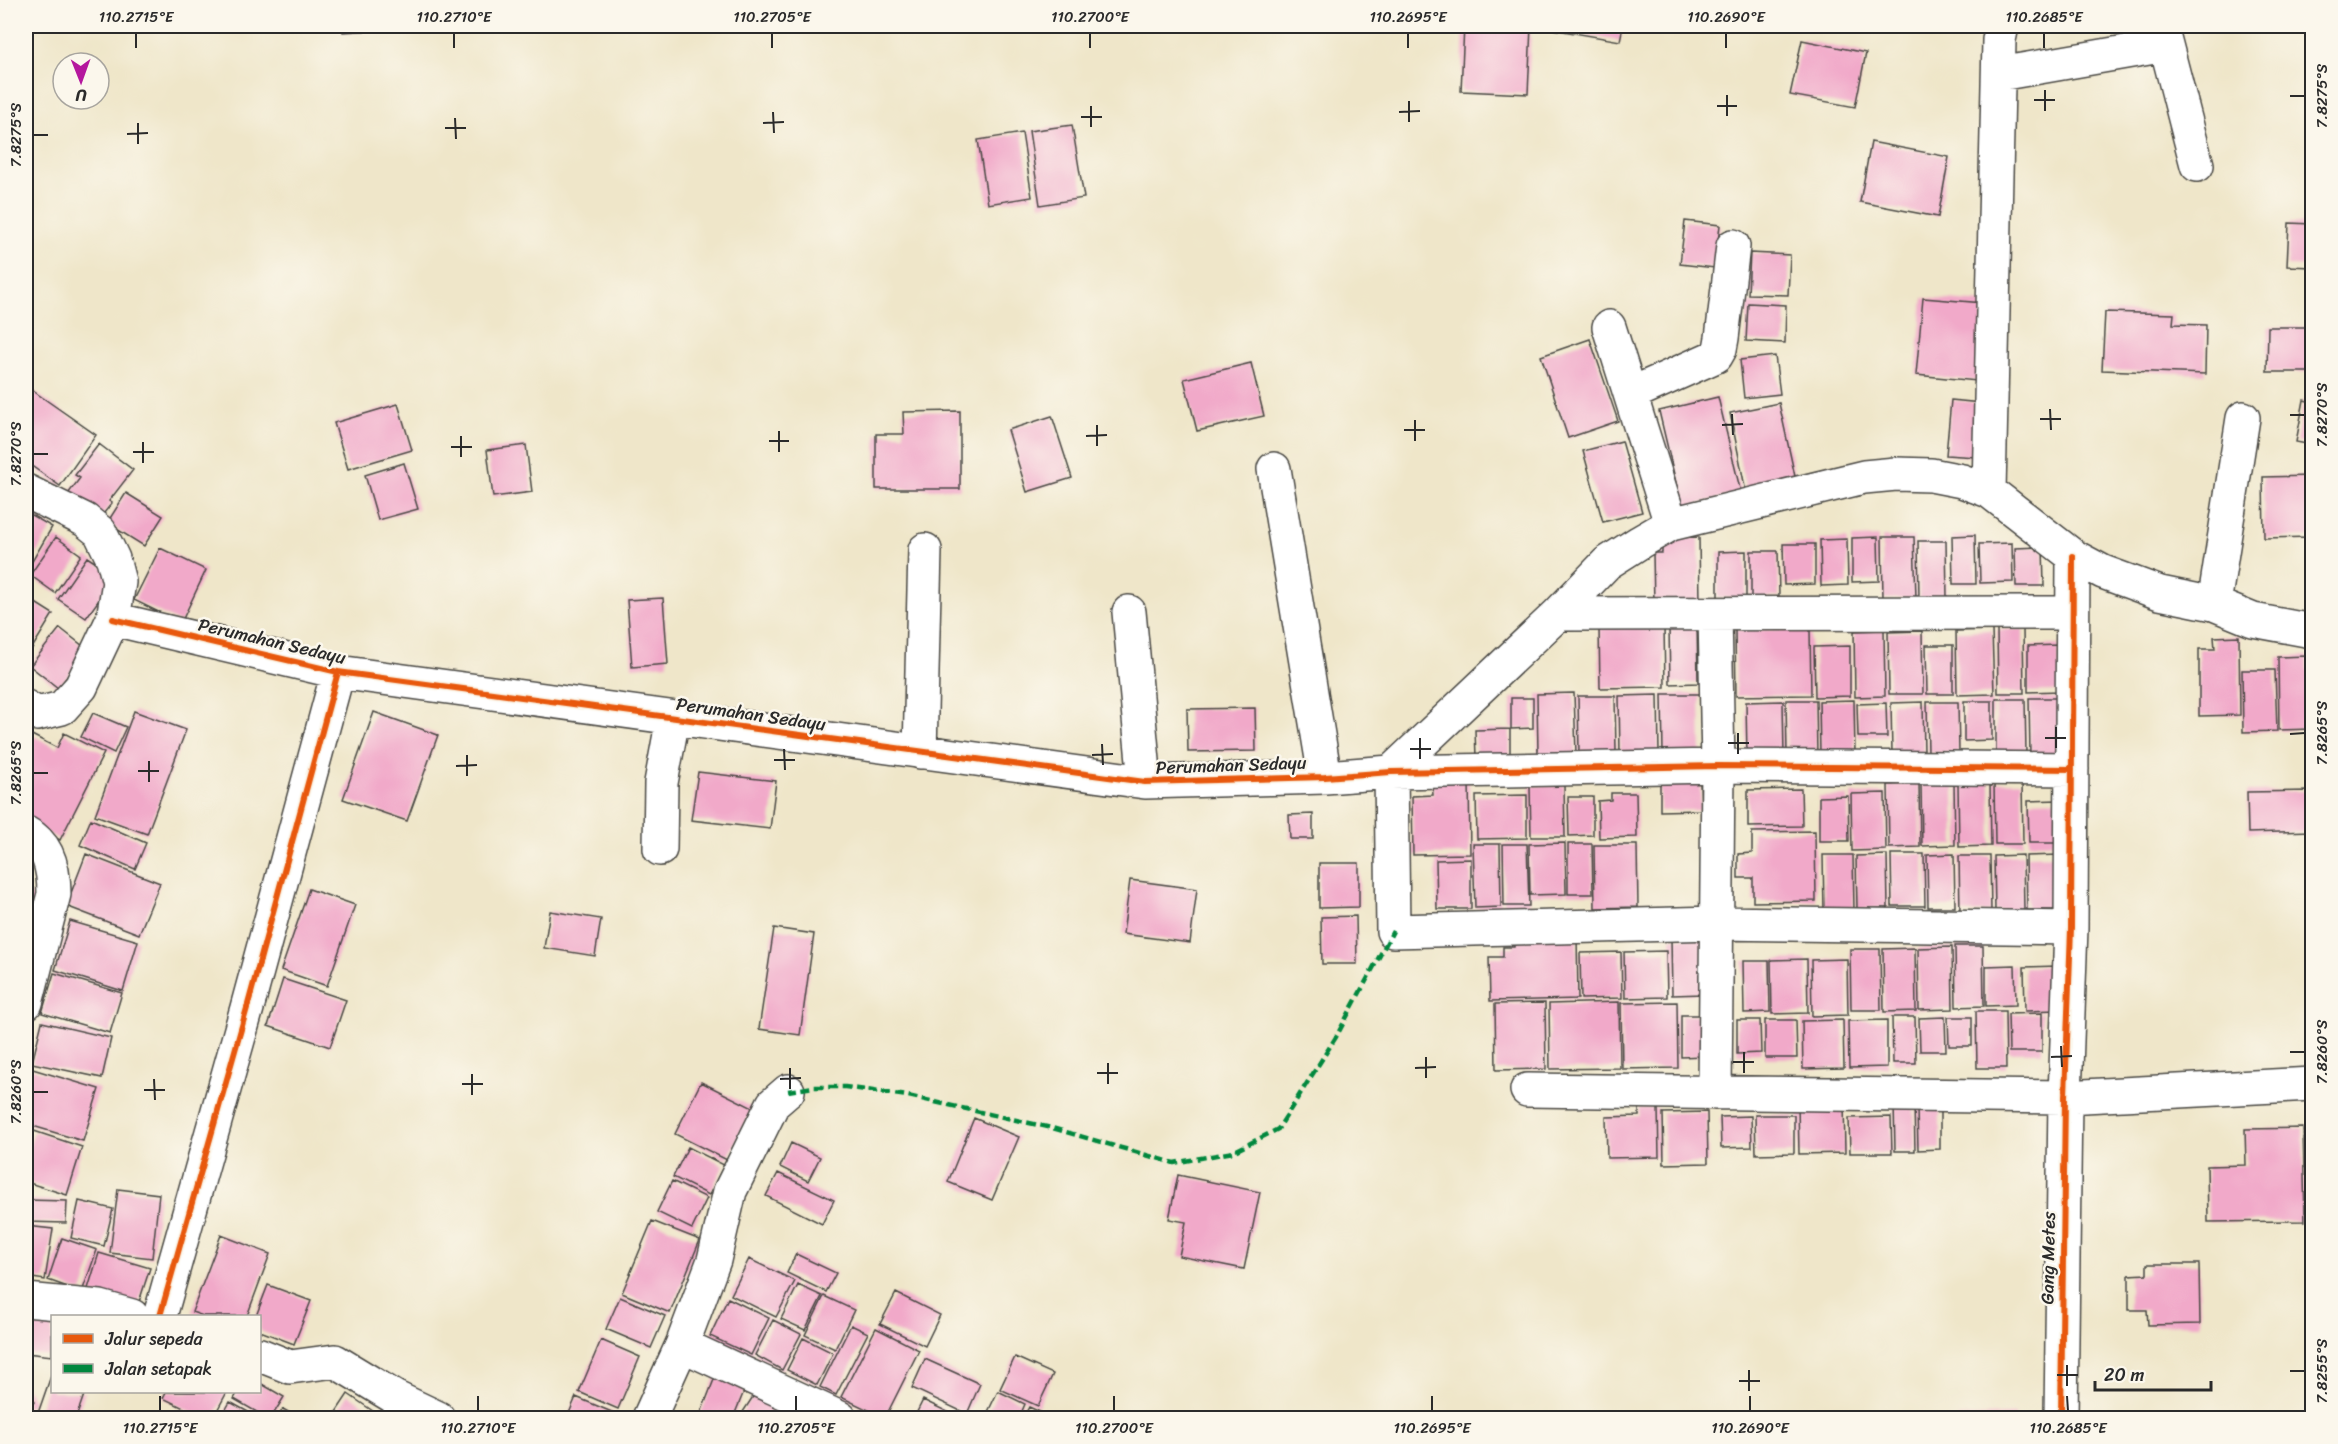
<svg xmlns="http://www.w3.org/2000/svg" width="2338" height="1444" font-family="Sriracha,sans-serif">
<rect width="100%" height="100%" fill="#fbf7ec"/>
<filter id="ink" filterUnits="userSpaceOnUse"><feTurbulence type="fractalNoise" baseFrequency=".0167" numOctaves="2"/><feDisplacementMap in="SourceGraphic" scale="12" xChannelSelector="R" yChannelSelector="G"/><feConvolveMatrix kernelMatrix="1 2 1 2 8 2 1 2 1" color-interpolation-filters="sRGB"/></filter>
<filter id="wash" filterUnits="userSpaceOnUse"><feTurbulence type="fractalNoise" baseFrequency=".008" numOctaves="4" result="noise"/><feDisplacementMap in="SourceGraphic" scale="24" xChannelSelector="R" yChannelSelector="G"/><feGaussianBlur stdDeviation="1.35" result="paint"/><feColorMatrix in="noise" values="0 0 0 0 0 0 0 0 0 0 0 0 0 0 0 0 0 1.4 0 .05"/><feComposite in="paint" operator="in"/></filter>
<g filter="url(#wash)">
<rect width="100%" height="100%" fill="#efe6c9"/>
<g id="blocks">
<!-- building -->
<path fill="#f1a9c9" d="M342,26H432V27L343,32Z
M1464,26H1531L1528,94L1461,91Z
M1552,26H1623L1620,41L1551,29Z
M1802,40L1866,53L1855,107L1790,95Z
M1072,125L1084,198L1040,205L1029,131Z
M1022,133L1032,197L988,204L978,140Z
M1871,142L1949,157L1938,217L1860,202Z
M1685,221L1720,225L1715,268L1680,264Z
M2289,223L2312,224V267L2287,266Z
M1750,253L1790,255L1788,295L1748,294Z
M1923,298L1984,303L1977,381L1916,375Z
M1748,303L1786,305L1785,343L1746,341Z
M2105,312L2174,314L2173,324L2206,325L2205,374L2102,370Z
M2268,327H2312V372H2267Z
M1590,339L1618,421L1568,438L1541,356Z
M1775,356L1780,394L1744,398L1740,360Z
M1251,363L1264,416L1197,431L1184,379Z
M26,386L96,435L60,486L26,462Z
M1718,397L1741,493L1682,508L1659,411Z
M1951,400L1981,403L1976,457L1946,455Z
M2304,400L2312,402V445L2296,442Z
M1779,403L1796,481L1746,492L1730,413Z
M398,404L412,450L348,469L334,423Z
M960,411V489H876V434H904L903,412Z
M1052,416L1072,478L1027,492L1008,430Z
M1622,441L1642,512L1603,522L1583,451Z
M99,444L133,470L109,501L112,503L100,518L68,494L80,478L75,475Z
M526,445L532,492L493,497L487,450Z
M404,463L418,509L378,520L365,475Z
M2312,476V537L2264,538L2263,477Z
M126,493L163,516L144,546L107,523Z
M26,512L52,527L26,572Z
M1975,535L1976,584H1953L1952,536Z
M56,537L81,555L55,593L30,575Z
M1699,537L1700,604H1654L1653,553H1662V538Z
M1878,537L1879,581L1852,582V538Z
M1882,537H1914L1916,598L1883,599Z
M1847,539L1848,585L1821,586L1820,540Z
M1918,541H1946L1947,598L1919,599Z
M2012,543L2013,582L1980,583L1979,544Z
M1783,544H1815V584L1784,585Z
M2043,547L2044,586H2016L2015,548Z
M160,548L206,570L181,623L134,600Z
M1746,551V598H1718V552Z
M1751,551H1778L1779,597L1751,598Z
M87,557L116,576L86,618L58,599Z
M26,597L53,614L26,658Z
M663,598L668,664L632,667L627,600Z
M1664,626L1665,687L1600,688L1599,627Z
M1697,626L1698,683L1670,684L1669,627Z
M60,628L88,650L58,688L30,666Z
M1810,629L1811,695L1736,696L1735,630Z
M2023,629L2024,693H1998L1997,630Z
M1884,630L1885,696L1855,697L1854,631Z
M1992,630L1994,694L1957,695L1956,631Z
M1922,631L1923,694H1889L1888,632Z
M2239,636L2240,715L2199,716V649H2215L2214,637Z
M1926,645H1953V694H1927Z
M2059,645L2060,691L2028,692V646Z
M1850,646V696L1815,697L1814,647Z
M2307,656V670H2312V729L2279,730L2278,657Z
M2242,670H2275L2277,731L2243,732Z
M1574,693L1576,754H1538L1537,694Z
M1662,694H1700L1701,753L1663,754Z
M1658,695L1659,754H1620L1619,696Z
M1578,696H1615L1616,753L1579,754Z
M1511,698H1533V728L1511,729Z
M2029,698H2058L2059,756H2030Z
M1996,699H2025L2026,754H1996Z
M1786,700H1816L1817,755H1787Z
M1854,700L1855,754L1820,755L1819,701Z
M1783,701L1784,757H1747L1746,702Z
M1964,701H1992V740L1964,741Z
M1923,702L1924,753L1892,754L1891,703Z
M1927,702H1958L1959,753H1928Z
M1886,703L1887,737H1858L1857,704Z
M1255,708L1256,751L1188,752L1187,709Z
M134,711L186,730L147,834L95,815Z
M374,712L438,735L407,821L343,799Z
M93,713L126,727L114,753L81,737Z
M1510,729V757H1476L1475,730Z
M26,732L57,748L64,733L104,753L60,840L26,822Z
M698,772L776,781L770,829L691,820Z
M1469,779L1470,854L1413,855L1412,796L1433,795L1432,780Z
M2022,781L2023,844H1995L1994,782Z
M1700,782L1701,810L1660,811V783Z
M1954,782L1955,845L1922,846L1921,783Z
M1990,782L1991,846L1959,847L1958,783Z
M1919,784L1920,847L1889,848L1888,785Z
M1564,785L1565,837H1531L1530,786Z
M1801,789L1802,826L1748,827V790Z
M2312,791V831L2248,833L2247,792Z
M1611,793H1636L1637,837L1599,838L1598,801L1611,800Z
M1885,793L1886,850L1852,851L1851,794Z
M1527,795V838L1477,839L1476,796Z
M1848,796L1849,841H1819V797Z
M1568,797H1593V835L1569,836Z
M2058,800V843H2029L2028,801Z
M1313,814V839H1290L1289,815Z
M91,819L146,843L135,869L80,845Z
M1815,831L1816,901L1753,902V878H1738V854L1752,853V832Z
M1565,843L1566,894L1530,895L1529,844Z
M1473,844H1500L1501,907L1475,908Z
M1503,844H1527L1529,906H1504Z
M1568,844H1592L1593,894H1568Z
M1594,845H1637L1638,907L1595,908Z
M86,854L160,883L139,934L66,906Z
M1891,854H1924L1925,906H1892Z
M1954,854L1955,907H1928L1927,855Z
M1823,855H1853L1854,910L1824,911Z
M1887,855L1888,908L1857,909L1856,856Z
M2023,855L2024,910L1995,911L1994,856Z
M2059,855L2060,910H2027L2026,856Z
M1959,856H1990L1991,912L1960,913Z
M1471,859V909H1437L1436,860Z
M1319,863H1359V907L1319,908Z
M1130,880L1197,889L1190,943L1123,934Z
M309,889L355,905L327,986L281,970Z
M26,893L44,901L30,932L26,930Z
M550,911L601,919L595,956L544,948Z
M1356,916L1357,964H1322L1321,917Z
M70,921L138,941L123,991L55,970Z
M774,928L814,934L800,1035L759,1029Z
M1577,934L1578,999L1490,1001L1489,957H1503V947H1514V935Z
M1671,938H1703L1704,994L1672,995Z
M1955,946H1983L1984,1006L1956,1007Z
M1952,947L1953,1009L1919,1010L1918,948Z
M1915,948L1916,1011L1884,1012L1883,949Z
M1850,949H1880L1881,1010H1851Z
M1666,951L1667,997L1625,998L1624,952Z
M1621,952L1622,998L1581,999L1580,953Z
M1807,959L1808,1013L1772,1014L1771,960Z
M1847,959L1848,1015L1812,1016L1811,960Z
M1743,961H1769L1770,1012L1744,1013Z
M2015,965L2016,1005L1986,1006V966Z
M2057,966L2058,1010L2025,1011L2024,967Z
M54,973L122,993L110,1033L42,1013Z
M283,979L346,1000L330,1047L268,1026Z
M1619,1002L1620,1068L1550,1069L1549,1004Z
M1677,1002L1678,1068L1622,1069L1621,1003Z
M1545,1003L1546,1069L1496,1070L1495,1004Z
M1976,1011H2005L2006,1068H1977Z
M2042,1013V1052H2009L2008,1014Z
M1681,1015H1702L1703,1056L1681,1057Z
M1892,1017H1915L1916,1063H1893Z
M1945,1017L1946,1051H1920L1919,1018Z
M1948,1017H1972V1046H1949Z
M1737,1020H1760L1761,1053L1737,1054Z
M1765,1020H1796L1797,1058H1765Z
M1843,1020L1844,1068L1803,1069L1802,1021Z
M1887,1020V1067L1849,1068L1848,1021Z
M42,1022L111,1038L102,1078L32,1063Z
M26,1067L99,1089L83,1141L26,1124Z
M701,1082L753,1108L727,1160L675,1134Z
M1844,1102L1845,1153L1799,1154L1798,1103Z
M1914,1102L1915,1151H1895L1894,1103Z
M1639,1108H1658L1659,1157L1607,1158L1606,1117L1639,1116Z
M1917,1109H1940V1149L1918,1150Z
M1707,1112L1708,1163L1664,1164L1663,1113Z
M1755,1115H1794V1153L1756,1154Z
M1751,1116L1752,1147L1721,1148L1720,1117Z
M1891,1117L1892,1153H1850L1849,1118Z
M974,1118L1019,1137L992,1200L948,1182Z
M2303,1128L2305,1221L2208,1222L2207,1166L2246,1165L2245,1129Z
M34,1131L82,1147L67,1195L26,1182V1156Z
M791,1143L820,1157L808,1181L780,1167Z
M688,1147L724,1165L709,1195L673,1177Z
M778,1173L834,1200L822,1224L766,1196Z
M1178,1175L1260,1192L1244,1269L1179,1256L1186,1222L1169,1219Z
M672,1181L707,1198L692,1229L657,1212Z
M118,1189L159,1194L152,1258L110,1253Z
M26,1200L67,1201L66,1223L26,1222Z
M79,1201L113,1209L104,1246L71,1238Z
M652,1221L700,1240L670,1313L622,1293Z
M26,1226L53,1229L45,1280L26,1277Z
M221,1235L270,1254L247,1316H203L192,1312Z
M62,1238L97,1250L82,1292L48,1280Z
M99,1253L150,1268L137,1308L87,1292Z
M796,1254L836,1273L826,1292L787,1273Z
M749,1259L795,1281L776,1317L731,1295Z
M2147,1264H2199L2200,1324L2148,1325L2147,1310H2129V1275L2147,1274Z
M268,1285L311,1301L294,1344L260,1331V1316H256Z
M798,1285L822,1296L805,1330L781,1319Z
M896,1293L940,1315L925,1346L880,1324Z
M824,1296L854,1310L835,1349L805,1335Z
M620,1297L665,1316L651,1348L606,1329Z
M728,1298L769,1318L751,1355L710,1336Z
M26,1316L52,1319V1356L26,1353Z
M773,1320L801,1334L782,1370L755,1355Z
M851,1325L868,1333L836,1395L820,1387Z
M876,1328L919,1350L885,1418L841,1397Z
M803,1338L833,1353L817,1385L787,1370Z
M601,1340L640,1357L618,1409L579,1392Z
M1015,1357L1053,1374L1038,1406L1000,1389Z
M925,1359L980,1384L967,1414L912,1388Z
M52,1373V1392H85L76,1418H45L37,1416Z
M715,1377L745,1389L733,1418H699Z
M260,1383L284,1397L271,1418H267L234,1399L238,1392H260Z
M26,1388L35,1402L26,1408Z
M998,1391L1025,1404L1019,1418H985Z
M166,1392H227L213,1418H204L163,1398Z
M756,1392L782,1408L775,1418H739Z
M348,1394L383,1418H332Z
M576,1397L626,1418H567Z
M923,1400L952,1414L950,1418H914Z
M230,1402L259,1418H221Z
M1029,1407L1053,1418H1023Z
M283,1409L299,1418H277Z
M2015,1415V1418H1957V1417Z"/>
</g>
</g>
<g filter="url(#ink)">
<use href="#blocks" fill-opacity="0" stroke="#484743" stroke-width="1.5"/>
<g fill="none" stroke-linecap="round" stroke-linejoin="round">
<defs>
<path id="minor" d="M2166,45L2197,165
M1999,74L2166,45L2161,26
M1609,327L1671,524
M1631,394L1716,356L1720,349L1722,338L1733,246
M1274,469L1325,777
M26,491L85,520L100,532L113,559L119,582L113,619L81,687L62,708L37,714L26,707
M1989,491L1999,40L2002,26
M2214,604L2243,418
M1129,612L1145,782
M1558,614L2071,613
M1715,614L1718,766L1715,1093
M113,619L338,672L1145,782L1325,777L1391,772L1718,766L2072,769
M920,752L925,550
M26,833C49,845 54,869 54,894L26,1003
M660,849L661,783L673,718
M2071,928L1717,923L1393,931L1391,772L1558,614L1607,563L1640,542L1671,524L1864,477L1896,474L1931,475L1962,481L1989,491L2073,556L2103,572L2160,593L2214,604L2253,620L2312,631
M1527,1090L2065,1097L2312,1084
M26,1300L100,1307L132,1316
M160,1316L247,1008L338,672
M682,1345L840,1418
M260,1355L290,1367L335,1361L396,1398L438,1418
M649,1418L682,1345L714,1260L730,1191L773,1104L788,1091
M2061,1418L2065,1097L2071,928L2073,556"/>
</defs>
<!-- minor casing -->
<use href="#minor" stroke="#484743" stroke-width="36"/>
<!-- minor -->
<use href="#minor" stroke="#fff" stroke-width="33"/>
<!-- quiet -->
<path stroke="#00873e" stroke-width="4.5" stroke-dasharray="9 4.5" stroke-linecap="butt" d="M788,1091L814,1087H845L908,1096L1052,1128L1174,1163L1233,1152L1278,1129L1336,1037L1393,931"/>
<defs>
<path id="cycleway" d="M113,619L338,672L1145,782L1325,777L1391,772L1718,766L2072,769
M160,1316L247,1008L338,672
M2061,1418L2065,1097L2071,928L2073,556"/>
</defs>
<!-- cycleway casing -->
<use href="#cycleway" stroke="#fbf7ec" stroke-width="10"/>
<!-- cycleway -->
<use href="#cycleway" stroke="#e8590c" stroke-width="6"/>
</g>
</g>
<!-- ticks -->
<path fill="none" stroke="#2b2b2b" stroke-width="2" d="M136,33V48M454,33V48M772,33V48M1090,33V48M1408,33V48M1726,33V48M2044,33V48M2045,90V111M1727,95V116M2290,96H2305M2034,100H2055M1409,101V122M1091,106V127M1717,106H1737M773,112L774,133M1399,112L1420,111M1081,117H1102M455,118L456,139M138,123V144M763,123L784,122M445,128H466M127,134L148,133M33,135H48M2050,409L2051,430M1732,414L1733,435M2290,415H2305M2040,419H2061M1415,420V441M1097,425V446M1722,425L1743,424M1404,430H1425M779,431V452M461,436V457M1086,436L1107,435M769,441H789M143,442V463M451,447H472M133,452H154M33,454H48M2056,727V748M1738,733V754M2290,734L2305,733M1420,738V759M2045,738H2066M1728,743H1749M1102,744L1103,765M784,749L785,770M1410,749H1431M467,755V776M1092,755L1113,754M774,760H795M149,761V782M456,766L477,765M138,771H159M33,773H48M2061,1046L2062,1067M1744,1052V1073M2290,1052H2305M1426,1057V1078M2051,1057L2072,1056M1733,1062H1754M1108,1063V1084M790,1068V1089M1415,1068L1436,1067M1097,1073H1118M472,1074V1095M154,1079L155,1100M780,1079L801,1078M462,1084H483M144,1090H165M33,1092H48M2067,1365V1386M1749,1370V1391M2290,1371H2305M2057,1375H2078M1739,1381H1760M160,1396V1411M478,1396V1411M796,1396V1411M1114,1396V1411M1432,1396V1411M1750,1396V1411M2067,1396L2068,1411"/>
<g text-anchor="middle" stroke-width="5" stroke-linejoin="round" paint-order="stroke">
<!-- street labels -->
<g font-size="18" fill="#2b2b2b" stroke="#fbf7ec">
<text transform="translate(272 641) rotate(13)" y="6">Perumahan Sedayu</text>
<text transform="translate(751 714) rotate(8)" y="6">Perumahan Sedayu</text>
<text transform="translate(1231 765) rotate(-2)" y="6">Perumahan Sedayu</text>
<text transform="translate(2048 1258) rotate(-89)" y="6">Gang Metes</text>
</g>
</g>
<!-- margin -->
<rect width="2338" height="1444" fill="none" stroke="#fbf7ec" stroke-width="66"/>
<!-- legend -->
<rect x="51" y="1315" width="210" height="78" fill="#fbf7ec" stroke="#a8a59f" stroke-width="1.5"/>
<rect x="63" y="1334" width="30" height="9" fill="#e8590c" stroke="#a8a59f" stroke-width="1.5"/>
<text x="105" y="1345" font-size="18" fill="#2b2b2b">Jalur sepeda</text>
<rect x="63" y="1364" width="30" height="9" fill="#00873e" stroke="#a8a59f" stroke-width="1.5"/>
<text x="105" y="1375" font-size="18" fill="#2b2b2b">Jalan setapak</text>
<!-- north arrow -->
<g transform="translate(81 81) rotate(179)"><circle r="28" fill="#fbf7ec" stroke="#a8a59f" stroke-width="1.5"/>
<path d="M0-4.5L10 22L0 15L-10 22Z" fill="#b5179e"/>
<text y="-9" font-size="16" font-weight="bold" text-anchor="middle" fill="#2b2b2b">U</text>
</g>
<!-- scale -->
<path d="M2095 1381v9h116v-9" fill="none" stroke="#2b2b2b" stroke-width="3"/>
<text x="2104" y="1381" font-size="18" fill="#2b2b2b" stroke="#fbf7ec" stroke-width="4.5" paint-order="stroke">20 m</text>
<rect x="33" y="33" width="2272" height="1378" fill="none" stroke="#2b2b2b" stroke-width="2"/>
<g font-size="15" text-anchor="middle" fill="#2b2b2b">
<text x="136" y="22">110.2715°E</text>
<text x="454" y="22">110.2710°E</text>
<text x="772" y="22">110.2705°E</text>
<text x="1090" y="22">110.2700°E</text>
<text x="1408" y="22">110.2695°E</text>
<text x="1726" y="22">110.2690°E</text>
<text x="2044" y="22">110.2685°E</text>
<text transform="translate(2322 96) rotate(-90)" y="5">7.8275°S</text>
<text transform="translate(16 135) rotate(-90)" y="5">7.8275°S</text>
<text transform="translate(2322 415) rotate(-90)" y="5">7.8270°S</text>
<text transform="translate(16 454) rotate(-90)" y="5">7.8270°S</text>
<text transform="translate(2322 733) rotate(-90)" y="5">7.8265°S</text>
<text transform="translate(16 773) rotate(-90)" y="5">7.8265°S</text>
<text transform="translate(2322 1052) rotate(-90)" y="5">7.8260°S</text>
<text transform="translate(16 1092) rotate(-90)" y="5">7.8260°S</text>
<text transform="translate(2322 1371) rotate(-90)" y="5">7.8255°S</text>
<text x="160" y="1433">110.2715°E</text>
<text x="478" y="1433">110.2710°E</text>
<text x="796" y="1433">110.2705°E</text>
<text x="1114" y="1433">110.2700°E</text>
<text x="1432" y="1433">110.2695°E</text>
<text x="1750" y="1433">110.2690°E</text>
<text x="2068" y="1433">110.2685°E</text>
</g>
</svg>
